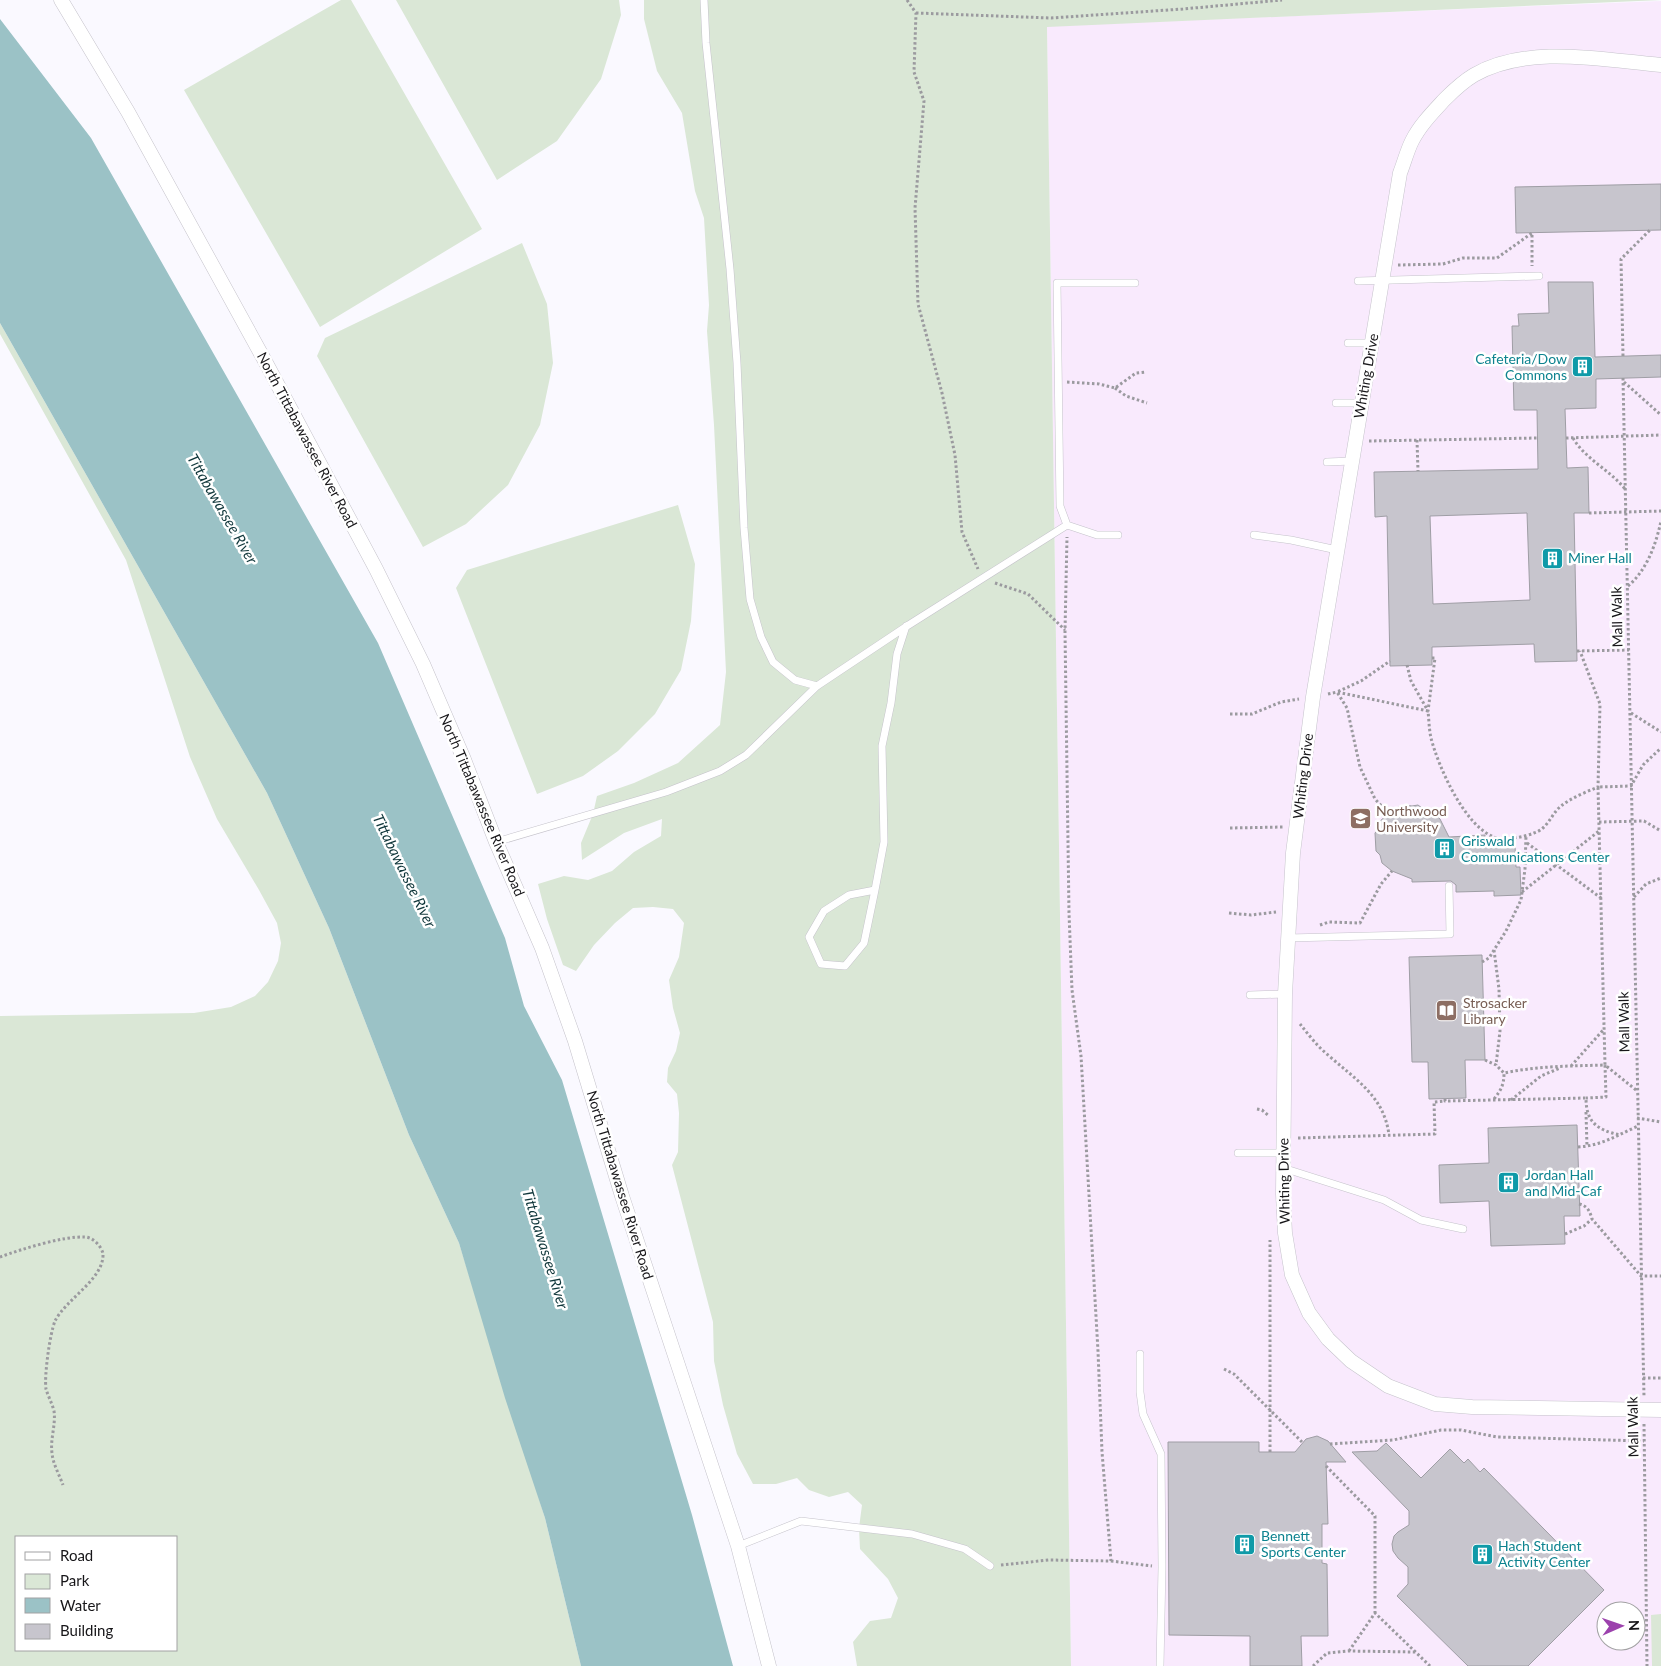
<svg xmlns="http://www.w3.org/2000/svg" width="1661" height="1666" font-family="Lato,sans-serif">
<rect width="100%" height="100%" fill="#faf9ff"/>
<!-- education -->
<path fill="#f9eafd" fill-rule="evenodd" d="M1661,1V1666H1071L1047,26ZM1606,1611H1636V1641H1606Z"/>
<!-- green -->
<path fill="#dae7d6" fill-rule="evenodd" d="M341,0H351L482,229L320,327L184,90Z
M396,0H619L621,15L601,79L557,141L497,180Z
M644,0H1661L1047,27L1071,1666H857L853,1642L870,1621L891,1618L898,1598L888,1579L860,1549L859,1528L862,1505L848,1492L829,1497L809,1490L797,1478L776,1484H753L737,1454L723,1405L714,1361L713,1322L672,1165L678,1152L679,1113L677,1094L667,1082L668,1068L676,1051L680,1033L673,1008L669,980L679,957L684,923L673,909L653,907L633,908L615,923L594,945L576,971L563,965L547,919L538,884L564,876L588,880L612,871L634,852L661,836L662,819L624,833L582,860L581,843L593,814L597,796L634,783L678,763L720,725L726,672L714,425L707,331L709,305L704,218L695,191L682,113L657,71L644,19Z
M522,243L547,304L553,363L540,425L508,485L466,524L423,547L317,356L325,338Z
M0,323L267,793L329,928L409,1135L459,1243L545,1518L581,1666H0V1016L194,1013L231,1007L255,996L268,982L278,961L281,943L277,923L259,890L217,819L190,757L126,560L0,334ZM16,1537H176V1650H16Z
M678,505L695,564L691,621L681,670L655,714L618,751L583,776L537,794L456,588L467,570Z
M1661,1614V1666H1652L1651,1615Z"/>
<!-- water -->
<path fill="#9bc2c6" d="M0,19L91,138L378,643L505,938L524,1006L562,1080L692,1515L733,1666H581L545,1518L505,1398L459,1243L409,1135L329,928L267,793L0,323Z"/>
<!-- building -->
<path fill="#c7c5cd" stroke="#9f9ea5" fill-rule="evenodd" d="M1661,184V230L1516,233L1515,187Z
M1548,282H1593L1595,357L1661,355V377L1596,379V408L1565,409L1567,468L1588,467L1589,513H1574L1577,661L1535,662L1534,644L1432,647V665L1390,666L1387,516L1375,517L1374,472L1538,469L1537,410H1514L1512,326H1519L1518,314L1549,313ZM1527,513L1530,600L1433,604L1430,516Z
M1405,805L1412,806L1418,805L1422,808L1430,810L1440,819L1449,837L1485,835V846L1515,845L1516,867H1520L1521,895L1494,896V891L1456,892V885L1451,881L1412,882V879L1392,871L1382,863L1380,855L1376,851L1375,833L1380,827L1379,822L1388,814V811Z
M1482,955L1485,1060H1465L1466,1098L1429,1099L1428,1062H1412L1409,957Z
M1577,1125L1580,1216H1564L1565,1244L1491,1246L1489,1201L1440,1203L1439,1165L1489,1163L1488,1128Z
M1317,1436L1328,1441L1346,1462H1326L1328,1524H1322V1563L1327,1564L1328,1636H1301L1302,1666H1250V1636L1169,1635L1168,1442H1259V1452H1295L1306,1439Z
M1386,1443L1421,1478L1450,1449L1464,1463L1468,1459L1480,1472L1484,1468L1604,1590L1528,1666H1468L1397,1596L1408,1584V1567L1398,1558L1393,1551L1392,1544L1394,1536L1398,1532L1409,1525V1511L1352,1452L1377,1451Z"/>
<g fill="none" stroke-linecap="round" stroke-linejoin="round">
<defs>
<path id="lane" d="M704,0L706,43L730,269L737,363L744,528L750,599L761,637L773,662L795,680L817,686
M1358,281L1539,276
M1348,343H1372
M1336,403H1361
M1327,462L1352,461
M1118,535H1097L1067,525L1060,506L1057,283H1135
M1254,535L1291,540L1337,550
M496,842L666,792L720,771L746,755L817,686L907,626L1067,525
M875,890L864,943L845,966L821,964L809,937L824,911L849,895L875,890L884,842L882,746L891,703L897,654L906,626
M1288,938L1450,934L1449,886
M1250,995L1285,994
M1238,1153H1283
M1283,1168L1384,1200L1421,1220L1463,1229
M1140,1354V1392L1143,1414L1161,1454L1162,1567L1160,1666
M738,1546L801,1521L912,1534L965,1549L990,1566"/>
<path id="street" d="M61,0L128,112L265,361L376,569L423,664L463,757L496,842L542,948L575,1041L622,1196L738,1546L769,1666
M1661,65C1603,60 1528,44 1474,75C1464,81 1453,91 1445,99C1433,112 1420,125 1412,141C1407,151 1404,163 1400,173L1313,697L1293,853L1285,994L1283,1194L1285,1233L1292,1275L1309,1313L1328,1339L1351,1361L1388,1386L1435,1404L1472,1407L1661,1410"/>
</defs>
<!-- lane casing -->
<use href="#lane" stroke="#c5c3cb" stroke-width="8"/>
<!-- street casing -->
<use href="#street" stroke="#c5c3cb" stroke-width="15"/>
<!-- path -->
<path stroke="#9b9a9f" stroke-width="3" stroke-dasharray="2.5 2.5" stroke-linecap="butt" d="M907,0L916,13L914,72L924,101L915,208L918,304L942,393L955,455L962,532L978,569
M916,13L1051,18L1183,9L1282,0
M1398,265L1443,264L1463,258H1497L1532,233V266
M1623,356L1621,259L1650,230
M1623,378L1644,1397
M1067,382L1099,384L1115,388L1136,373L1146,372
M1624,382L1661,415
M1115,388L1126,396L1147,403
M1566,438L1661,435
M1573,438C1585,459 1610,470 1625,489
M1417,440L1418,471
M1369,441L1537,438
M1589,513L1661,511
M995,583L1028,594L1065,630
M1628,586C1647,570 1656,544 1661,521
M1577,651L1629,650
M1407,665L1411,681L1428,711L1435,658H1432
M1328,694L1337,692L1428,711C1429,720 1429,729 1431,738C1438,766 1466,830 1497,838C1507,840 1524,837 1534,833C1548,829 1551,814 1561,806C1571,798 1586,792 1598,787L1600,704L1580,651
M1631,713L1661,732
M1230,714H1252L1281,702L1299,699
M1388,813L1375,799L1360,767L1347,708L1337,692L1361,681L1390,661
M1599,822L1644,821L1661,831
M1230,828L1284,827
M1527,843L1601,898
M1522,892L1599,831
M1634,897L1646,884L1661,878
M1229,913L1251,915L1276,912
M1320,925L1329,922L1360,923L1381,884L1392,871
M1494,950L1499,989L1500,1031L1496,1065
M1482,962L1489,958L1506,931L1521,900L1525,869L1526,835
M1300,1024C1308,1034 1317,1046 1328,1055C1356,1080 1384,1096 1389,1135
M1485,1060L1496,1065L1504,1073C1537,1066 1571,1066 1605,1065L1606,1097L1586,1098
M1571,1066L1604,1029
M1636,1090L1605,1065L1598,787L1631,786L1643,765L1661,748
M1445,1099V1101L1586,1098C1586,1122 1597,1130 1620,1135
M1494,1099C1501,1090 1504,1085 1504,1073
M1511,1100L1541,1076L1560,1068
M1257,1109L1262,1110L1269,1116
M1586,1112L1587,1147
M1637,1118L1661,1122
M1298,1138L1435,1134L1434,1102L1445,1101
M1578,1147C1600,1146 1618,1135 1638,1126
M1579,1204C1588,1206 1590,1212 1592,1219L1641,1276H1661
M1565,1234L1584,1226L1592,1219
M0,1257C22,1249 63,1236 85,1237C93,1237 102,1247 103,1254C104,1279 66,1299 55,1321C50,1333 44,1376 46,1389C48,1396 52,1403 54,1411C56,1425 50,1439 52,1453C53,1464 59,1474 63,1485
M1224,1369L1234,1374L1302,1442
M1643,1378H1661
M1644,1424L1647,1666
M1330,1444L1393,1440L1441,1430H1461L1497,1437L1644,1441
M1270,1452V1240
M1326,1466L1375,1516V1613
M1111,1561L1152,1566
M1001,1565L1049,1560L1111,1561L1102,1452L1098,1351L1081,1056L1072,990L1069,913L1065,631L1067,537
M1349,1651L1375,1613L1430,1666
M1313,1666L1327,1653L1349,1651L1416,1652"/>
<!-- lane -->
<use href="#lane" stroke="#fff" stroke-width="7"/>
<!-- street -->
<use href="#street" stroke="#fff" stroke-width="14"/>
</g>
<!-- icons -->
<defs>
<symbol id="building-square" viewBox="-11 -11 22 22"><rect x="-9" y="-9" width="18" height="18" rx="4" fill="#0f9aa8" stroke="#fff"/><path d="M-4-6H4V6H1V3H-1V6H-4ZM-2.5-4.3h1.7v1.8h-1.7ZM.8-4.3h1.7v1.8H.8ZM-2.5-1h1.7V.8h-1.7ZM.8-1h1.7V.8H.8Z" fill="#fff"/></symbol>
<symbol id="university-square" viewBox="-11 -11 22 22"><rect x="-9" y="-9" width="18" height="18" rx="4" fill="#8d6e63" stroke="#fff"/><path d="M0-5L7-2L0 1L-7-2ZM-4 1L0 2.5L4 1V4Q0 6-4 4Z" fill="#fff"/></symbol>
<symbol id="library-square" viewBox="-11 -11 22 22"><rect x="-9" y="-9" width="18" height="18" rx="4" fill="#8d6e63" stroke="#fff"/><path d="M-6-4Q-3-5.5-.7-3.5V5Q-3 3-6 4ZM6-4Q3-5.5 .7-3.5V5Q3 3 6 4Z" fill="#fff"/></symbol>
</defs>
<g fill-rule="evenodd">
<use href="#building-square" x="1570" y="354" width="25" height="25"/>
<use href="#building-square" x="1540" y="546" width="25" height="25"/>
<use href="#university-square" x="1348" y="806" width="25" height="25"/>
<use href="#building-square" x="1432" y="836" width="25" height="25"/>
<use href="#library-square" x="1434" y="998" width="25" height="25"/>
<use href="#building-square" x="1496" y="1170" width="25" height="25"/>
<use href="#building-square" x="1232" y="1532" width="25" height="25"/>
<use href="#building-square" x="1470" y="1542" width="25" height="25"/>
</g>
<g text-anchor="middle" stroke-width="5" stroke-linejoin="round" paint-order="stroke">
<!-- culture labels -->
<g font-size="14" fill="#0d838f" stroke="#fff" text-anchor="start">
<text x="1567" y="364" text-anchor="end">Cafeteria/Dow<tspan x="1567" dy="16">Commons</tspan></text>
<text x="1568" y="563">Miner Hall</text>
<text x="1461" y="846">Griswald<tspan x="1461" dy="16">Communications Center</tspan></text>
<text x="1525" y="1180">Jordan Hall<tspan x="1525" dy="16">and Mid-Caf</tspan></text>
<text x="1261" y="1541">Bennett<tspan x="1261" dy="16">Sports Center</tspan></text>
<text x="1498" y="1551">Hach Student<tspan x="1498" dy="16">Activity Center</tspan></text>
</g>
<!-- street labels -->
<g font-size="14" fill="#171619" stroke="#fff">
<text transform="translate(1366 376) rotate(-80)" y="5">Whiting Drive</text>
<text transform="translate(307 440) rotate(62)" y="5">North Tittabawassee River Road</text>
<text transform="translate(1617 617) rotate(-91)" y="5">Mall Walk</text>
<text transform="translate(1303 776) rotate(-83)" y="5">Whiting Drive</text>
<text transform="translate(482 805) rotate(67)" y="5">North Tittabawassee River Road</text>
<text transform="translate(1624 1022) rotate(-91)" y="5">Mall Walk</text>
<text transform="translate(1284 1181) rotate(-91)" y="5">Whiting Drive</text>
<text transform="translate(620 1185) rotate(73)" y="5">North Tittabawassee River Road</text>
<text transform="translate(1633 1427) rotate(-91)" y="5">Mall Walk</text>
</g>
<!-- education labels -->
<g font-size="14" fill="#785e54" stroke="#fff" text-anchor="start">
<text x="1376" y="816">Northwood<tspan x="1376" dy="16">University</tspan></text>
<text x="1463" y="1008">Strosacker<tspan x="1463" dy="16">Library</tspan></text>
</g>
<!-- water labels -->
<g font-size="15" font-style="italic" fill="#0f363a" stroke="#fff">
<text transform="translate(222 509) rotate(60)" y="5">Tittabawassee River</text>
<text transform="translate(404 871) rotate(64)" y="5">Tittabawassee River</text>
<text transform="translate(545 1249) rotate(73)" y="5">Tittabawassee River</text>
</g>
</g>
<!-- legend -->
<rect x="15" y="1536" width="162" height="115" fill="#ffffff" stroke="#a2a2a3"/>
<rect x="25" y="1552" width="25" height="8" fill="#ffffff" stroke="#a2a2a3"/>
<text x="60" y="1561" font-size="15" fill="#171619">Road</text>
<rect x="25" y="1574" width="25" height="15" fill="#dae7d6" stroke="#a2a2a3"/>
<text x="60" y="1586" font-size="15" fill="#171619">Park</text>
<rect x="25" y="1598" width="25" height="15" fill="#9bc2c6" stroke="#a2a2a3"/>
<text x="60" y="1611" font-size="15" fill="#171619">Water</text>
<rect x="25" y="1624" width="25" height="15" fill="#c7c5cd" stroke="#a2a2a3"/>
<text x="60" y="1636" font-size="15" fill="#171619">Building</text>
<!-- north arrow -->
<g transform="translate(1621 1626) rotate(88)"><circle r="24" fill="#ffffff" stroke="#a2a2a3"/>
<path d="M0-4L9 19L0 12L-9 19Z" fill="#9c42ad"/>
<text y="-8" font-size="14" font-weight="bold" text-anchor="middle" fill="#171619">N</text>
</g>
</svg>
